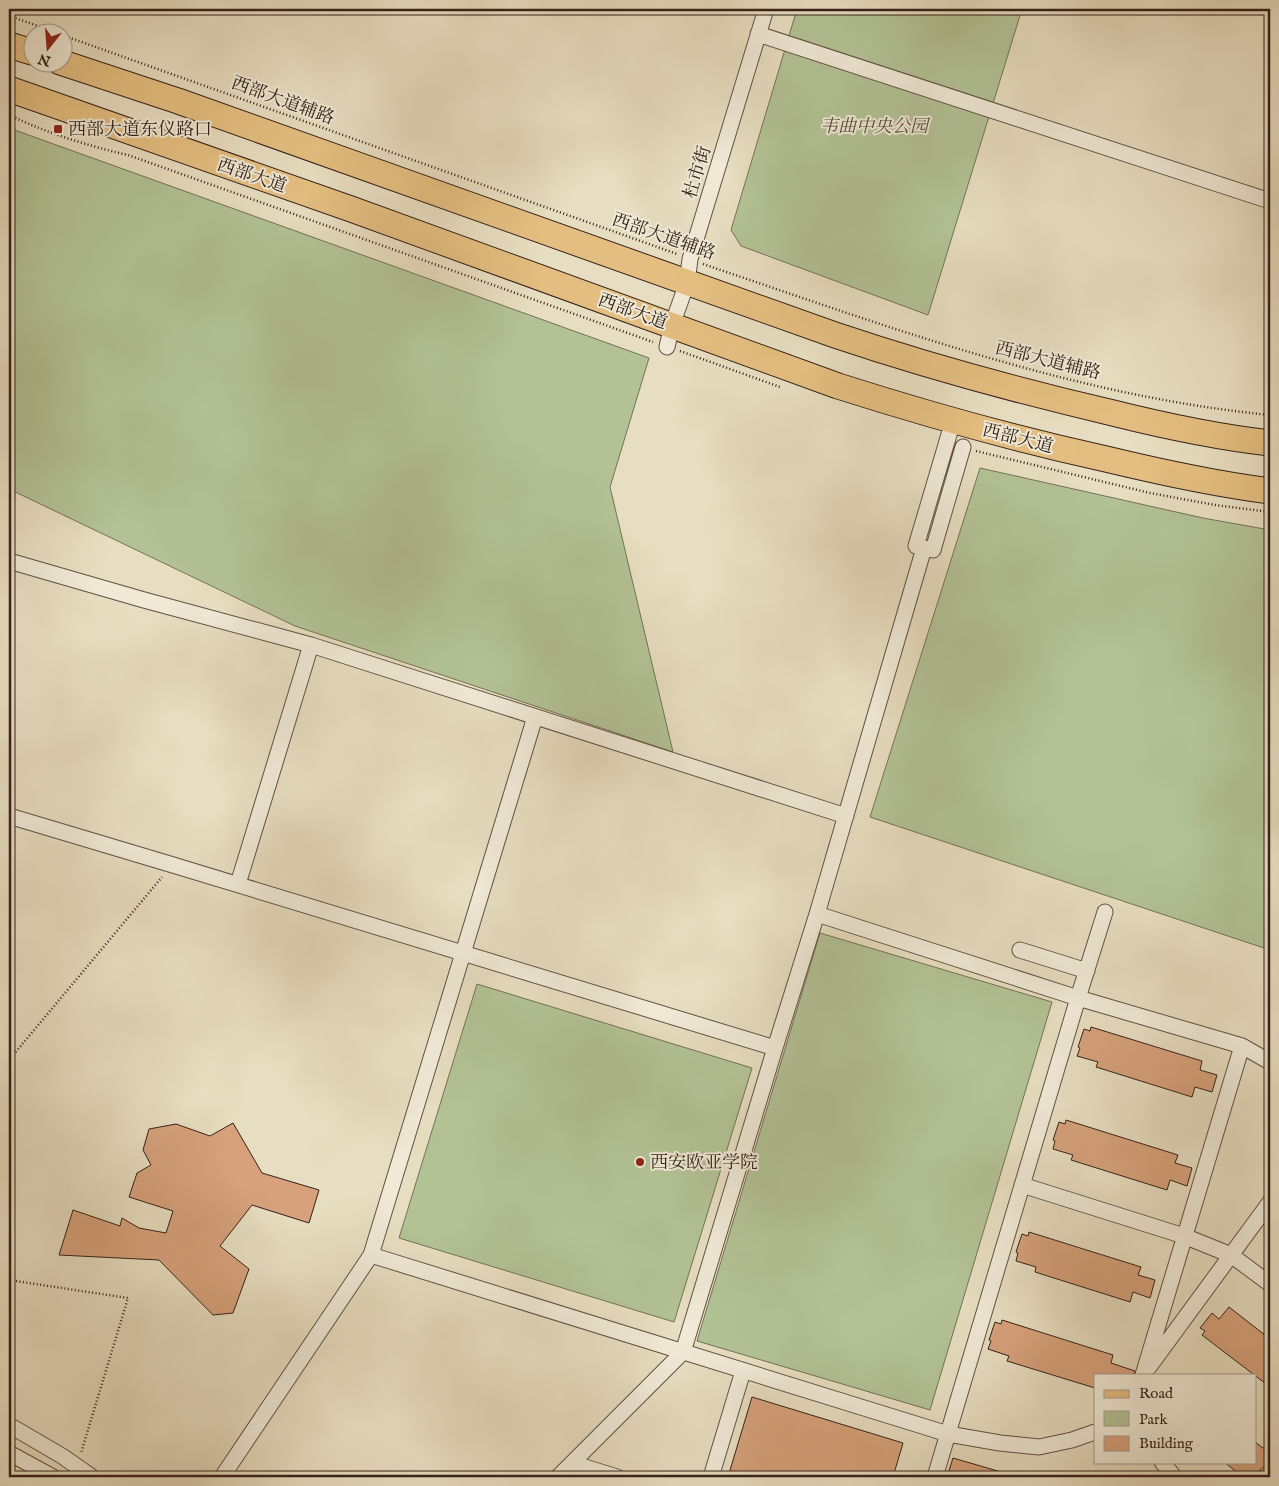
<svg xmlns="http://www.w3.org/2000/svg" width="1279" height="1486" font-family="'IM FELL English','Noto Serif SC',serif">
<rect width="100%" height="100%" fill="#e7ddc0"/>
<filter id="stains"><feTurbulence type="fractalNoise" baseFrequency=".004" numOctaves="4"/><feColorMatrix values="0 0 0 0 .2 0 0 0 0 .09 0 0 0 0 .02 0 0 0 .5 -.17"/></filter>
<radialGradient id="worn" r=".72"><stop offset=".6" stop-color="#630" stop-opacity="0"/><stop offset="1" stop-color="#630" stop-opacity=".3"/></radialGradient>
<!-- green -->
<path fill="#b2c295" stroke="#737257" d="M797,9H1022L928,315L741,246L731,230Z
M9,128L649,358L610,487L673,752L295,626L9,489Z
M980,468L1203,518L1270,530V950L870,817Z
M820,933L1052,1002L930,1410L697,1341Z
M477,984L752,1068L674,1322L399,1238Z"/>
<!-- building -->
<path fill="#d6a17b" stroke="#342219" d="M1091,1027L1202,1061L1200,1070L1217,1075L1212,1092L1195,1087L1192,1097L1096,1067L1098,1062L1077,1056L1080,1048L1078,1047L1084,1029L1090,1031Z
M1066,1120L1178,1155L1175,1163L1192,1168L1187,1186L1170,1180L1167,1190L1071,1160L1073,1155L1053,1149L1055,1141L1053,1140L1059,1122L1065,1124Z
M233,1123L262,1173L319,1190L309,1223L252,1205L220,1246L249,1269L233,1313L213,1315L159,1260L59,1255L73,1210L120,1226L122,1218L139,1228L166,1233L173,1211L129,1197L137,1173L151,1165L143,1150L149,1129L176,1124L210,1136Z
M1029,1232L1141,1267L1138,1275L1155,1280L1150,1298L1133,1292L1130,1302L1035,1272L1036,1267L1016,1261L1018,1253L1016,1252L1022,1234L1028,1236Z
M1229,1307L1270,1339V1387L1202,1335L1205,1331L1200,1328L1212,1313L1219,1319Z
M1002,1320L1113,1355L1111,1363L1135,1371L1134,1375H1095V1388L1007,1361L1009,1356L988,1349L991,1341L989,1340L995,1322L1001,1324Z
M752,1397L903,1443L893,1477H728Z
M1255,1442L1270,1453V1461L1260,1470L1258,1477H1255V1475L1254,1477H1243L1224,1462H1255Z
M953,1458L1008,1474V1477H947Z"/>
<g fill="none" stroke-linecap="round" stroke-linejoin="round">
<defs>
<path id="street" d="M758,34L1270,201
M667,347L672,325L687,283L690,259L766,9
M953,421L916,546L933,550L963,447
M9,561L144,600L311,645L238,884
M311,645L846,816
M9,816L173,865L775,1048
M1105,912L1078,998L1242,1046L1270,1062
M817,914L1078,998L935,1477
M1020,950L1087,971
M1022,1185L1184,1236L1231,1255L1270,1284
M371,1255L535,717
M1149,1367L1270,1202
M1143,1375L1242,1046
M9,1425L62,1456L92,1477
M9,1453L53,1477
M1162,1462L1172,1474
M572,1463L617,1477
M222,1477L371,1255L948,1434L1000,1443L1039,1447L1072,1440L1095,1432
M558,1477L683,1352L775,1048L817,914L924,548
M711,1477L743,1371
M1267,1477L1270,1474"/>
<path id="primary" d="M9,45L32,52
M60,62L178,101L835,335C927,366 1019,391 1113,413C1165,426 1217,437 1270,443
M9,89L351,209L838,386C926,414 1015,439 1106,459C1160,472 1215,484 1270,491"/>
</defs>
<!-- street casing -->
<use href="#street" stroke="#615143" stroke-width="17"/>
<!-- primary casing -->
<use href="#primary" stroke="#342219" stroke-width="27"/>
<!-- path -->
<path stroke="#342219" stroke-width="2.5" stroke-dasharray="1 2.5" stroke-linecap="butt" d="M9,16L56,32
M62,35L677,254
M9,115C47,133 88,146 128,155L653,342
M703,264C889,327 1074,396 1270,415
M680,351L780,387
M976,451L1150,493L1215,505L1270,512
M9,1060L162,877
M9,1280L128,1298L81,1453"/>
<!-- street -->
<use href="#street" stroke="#efe9d6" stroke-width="15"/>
<!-- primary -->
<use href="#primary" stroke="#e4be80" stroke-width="25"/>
</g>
<!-- markers -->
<g fill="#8f2418" stroke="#efe9d6" stroke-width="2">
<rect x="53" y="124" width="10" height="10" rx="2.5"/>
<circle cx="640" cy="1162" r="5"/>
</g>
<g text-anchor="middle" stroke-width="4" stroke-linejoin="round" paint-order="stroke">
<!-- street labels -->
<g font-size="18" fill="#342219" stroke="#efe9d6">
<text transform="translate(283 100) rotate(20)" y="6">西部大道辅路</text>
<text transform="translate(697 172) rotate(-73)" y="6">杜市街</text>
<text transform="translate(252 175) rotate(19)" y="6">西部大道</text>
<text transform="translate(664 236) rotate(19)" y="6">西部大道辅路</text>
<text transform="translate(633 311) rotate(20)" y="6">西部大道</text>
<text transform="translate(1048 360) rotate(14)" y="6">西部大道辅路</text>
<text transform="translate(1018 438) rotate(14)" y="6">西部大道</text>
</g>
<!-- park labels -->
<g font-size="18" font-style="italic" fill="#544a38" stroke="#efe9d6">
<text x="874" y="132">韦曲中央公园</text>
</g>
<!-- poi labels -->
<g font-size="18" fill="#342219" stroke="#efe9d6" text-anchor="start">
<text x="68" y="135">西部大道东仪路口</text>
<text x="650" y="1168">西安欧亚学院</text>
</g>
</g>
<!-- margin -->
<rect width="1279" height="1486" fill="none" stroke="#e7ddc0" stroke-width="30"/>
<rect x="10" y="10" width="1259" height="1466" fill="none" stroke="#342219" stroke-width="2.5"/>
<rect x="15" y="15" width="1249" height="1456" fill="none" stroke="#342219"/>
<!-- legend -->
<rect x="1094" y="1374" width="162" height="90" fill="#efe9d6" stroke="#a4998a"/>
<rect x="1104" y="1390" width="25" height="8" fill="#e4be80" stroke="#a4998a"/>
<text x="1139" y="1398" font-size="15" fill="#342219">Road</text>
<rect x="1104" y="1411" width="25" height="15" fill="#b2c295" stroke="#a4998a"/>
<text x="1139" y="1424" font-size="15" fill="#342219">Park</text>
<rect x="1104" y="1436" width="25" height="15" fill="#d6a17b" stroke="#a4998a"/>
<text x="1139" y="1448" font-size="15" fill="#342219">Building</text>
<!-- north arrow -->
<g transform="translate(48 48) rotate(197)"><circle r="24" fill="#efe9d6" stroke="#a4998a"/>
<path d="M0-4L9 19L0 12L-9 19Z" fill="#8f2418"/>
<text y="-8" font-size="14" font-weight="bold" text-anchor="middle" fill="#342219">N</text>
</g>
<rect width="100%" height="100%" filter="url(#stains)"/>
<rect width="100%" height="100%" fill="url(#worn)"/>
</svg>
